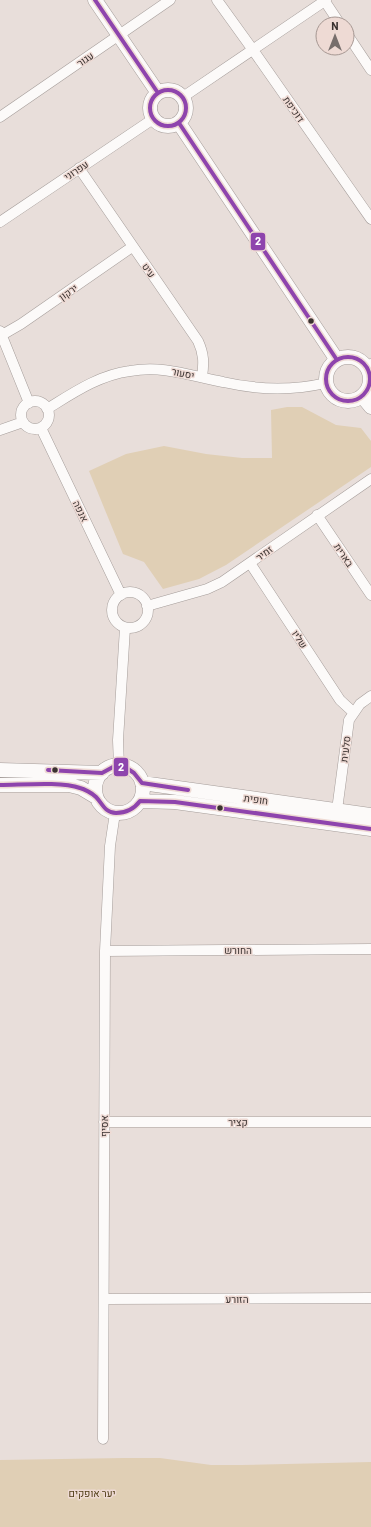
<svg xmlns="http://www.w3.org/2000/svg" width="371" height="1527" font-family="Barlow,Heebo,sans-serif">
<rect width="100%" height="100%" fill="#e8deda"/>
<!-- green -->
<path fill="#e0cfb5" d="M287,407H302L336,425L361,428L371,441V467L226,565L199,579L163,589L144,562L123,554L89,471L126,454L164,446L206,454L242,458H272L271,410Z
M124,1458H160L211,1465H241L371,1462V1527H0V1460Z"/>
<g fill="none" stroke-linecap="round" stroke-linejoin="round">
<defs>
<path id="street" d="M217,0L253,50L371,219
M324,0L340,24
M347,34L371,70
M183,97L326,0
M0,117L170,0
M79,168L198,341C204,354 204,363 202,377
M0,222L153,119
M0,331L29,403
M2,335L21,324L132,247
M367,367L371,364
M21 415a14 14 0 1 1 28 0a14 14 0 1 1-28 0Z
M47,409C73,393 99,375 130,371C164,365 190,376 223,382C258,390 291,391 326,383
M41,428L121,595
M0,430L23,422
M317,515L371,595
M250,563L340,700L353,712
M112 610a18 18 0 1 1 36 0a18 18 0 1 1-36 0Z
M147,606L207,589L222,582L371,479
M119,766L118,740L125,628
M337,810L349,720L360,704L371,696
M105,951L371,949
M104,1122H371
M104,1299L371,1298
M103,1439L105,951L110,846L115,813"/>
<path id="secondary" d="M95,0L158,93
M150 108a18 18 0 1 1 36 0a18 18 0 1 1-36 0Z
M179,123L337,360
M326 379a22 22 0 1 1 44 0a22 22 0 1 1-44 0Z
M362,396L371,407
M95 789a24 24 0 1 1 48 0a24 24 0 1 1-48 0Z
M0,770L102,773
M142,783L371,815
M0,785H69L81,788L96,797
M140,801L175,802L371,829"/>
</defs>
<!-- street casing -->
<use href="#street" stroke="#a59d9a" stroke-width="11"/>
<!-- secondary casing -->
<use href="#secondary" stroke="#a59d9a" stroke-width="15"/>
<!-- street -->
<use href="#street" stroke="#fcfaf9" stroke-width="10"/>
<!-- secondary -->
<use href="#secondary" stroke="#fcfaf9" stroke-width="14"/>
<defs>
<path id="bus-1" d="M95,0L158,93
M150 108a18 18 0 1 1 36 0a18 18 0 1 1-36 0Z
M179,123L337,360
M326 379a22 22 0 1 1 44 0a22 22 0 1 1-44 0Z
M48,770L102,773L113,767H125L134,773L142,783L188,790
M0,785C21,785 61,781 80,788C84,789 92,793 96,797C102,803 105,813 116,813C127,813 134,809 140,801L175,802L371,829"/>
</defs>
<!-- bus-1 casing -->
<use href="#bus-1" stroke="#eedad4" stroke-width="7"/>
<!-- bus-1 -->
<use href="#bus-1" stroke="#8e44ad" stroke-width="4"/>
</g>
<!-- markers -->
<g fill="#3a3230" stroke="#eedad4" stroke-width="1.5">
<circle cx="311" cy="321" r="3.5"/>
<circle cx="55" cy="770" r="3.5"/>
<circle cx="220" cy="808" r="3.5"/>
</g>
<g text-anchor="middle" stroke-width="3" stroke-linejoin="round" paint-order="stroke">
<!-- street labels -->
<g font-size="10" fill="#3a3230" stroke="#eedad4">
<text transform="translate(85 59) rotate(-34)" y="4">עגור</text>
<text transform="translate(294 109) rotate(55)" y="4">דוכיפת</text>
<text transform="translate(76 170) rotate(-34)" y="4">עפרוני</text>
<text transform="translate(149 270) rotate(55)" y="4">עיט</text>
<text transform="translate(68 292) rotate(-35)" y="4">ירקון</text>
<text transform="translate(183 373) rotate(12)" y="4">יסעור</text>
<text transform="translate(81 511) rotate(64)" y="4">אנפה</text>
<text transform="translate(264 553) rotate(-36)" y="4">זמיר</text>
<text transform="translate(344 555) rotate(56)" y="4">בארית</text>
<text transform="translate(300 639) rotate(57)" y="4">שליו</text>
<text transform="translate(345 749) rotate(-83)" y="4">סלעית</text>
<text transform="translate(256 799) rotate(8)" y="4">חופית</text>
<text x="238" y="954">החורש</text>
<text x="238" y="1126">קציר</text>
<text transform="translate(104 1126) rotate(-90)" y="4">אסיף</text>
<text x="237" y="1303">הזורע</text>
</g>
<!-- park labels -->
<g font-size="10" fill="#503d16" stroke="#eedad4">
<text x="92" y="1497">יער אופקים</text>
</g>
</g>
<g stroke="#eedad4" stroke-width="1.5">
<rect x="250" y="232" width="16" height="19" rx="4" fill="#8e44ad"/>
<rect x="113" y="757" width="16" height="20" rx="4" fill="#8e44ad"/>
</g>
<g font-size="11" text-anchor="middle" font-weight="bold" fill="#fff">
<text x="258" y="245">2</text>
<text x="121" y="771">2</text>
</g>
<!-- north arrow -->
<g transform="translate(335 36)"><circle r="19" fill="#eedad4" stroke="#a69792"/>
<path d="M0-3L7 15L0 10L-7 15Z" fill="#776e6c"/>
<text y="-6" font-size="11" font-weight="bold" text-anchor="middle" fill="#3a3230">N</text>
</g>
</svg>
